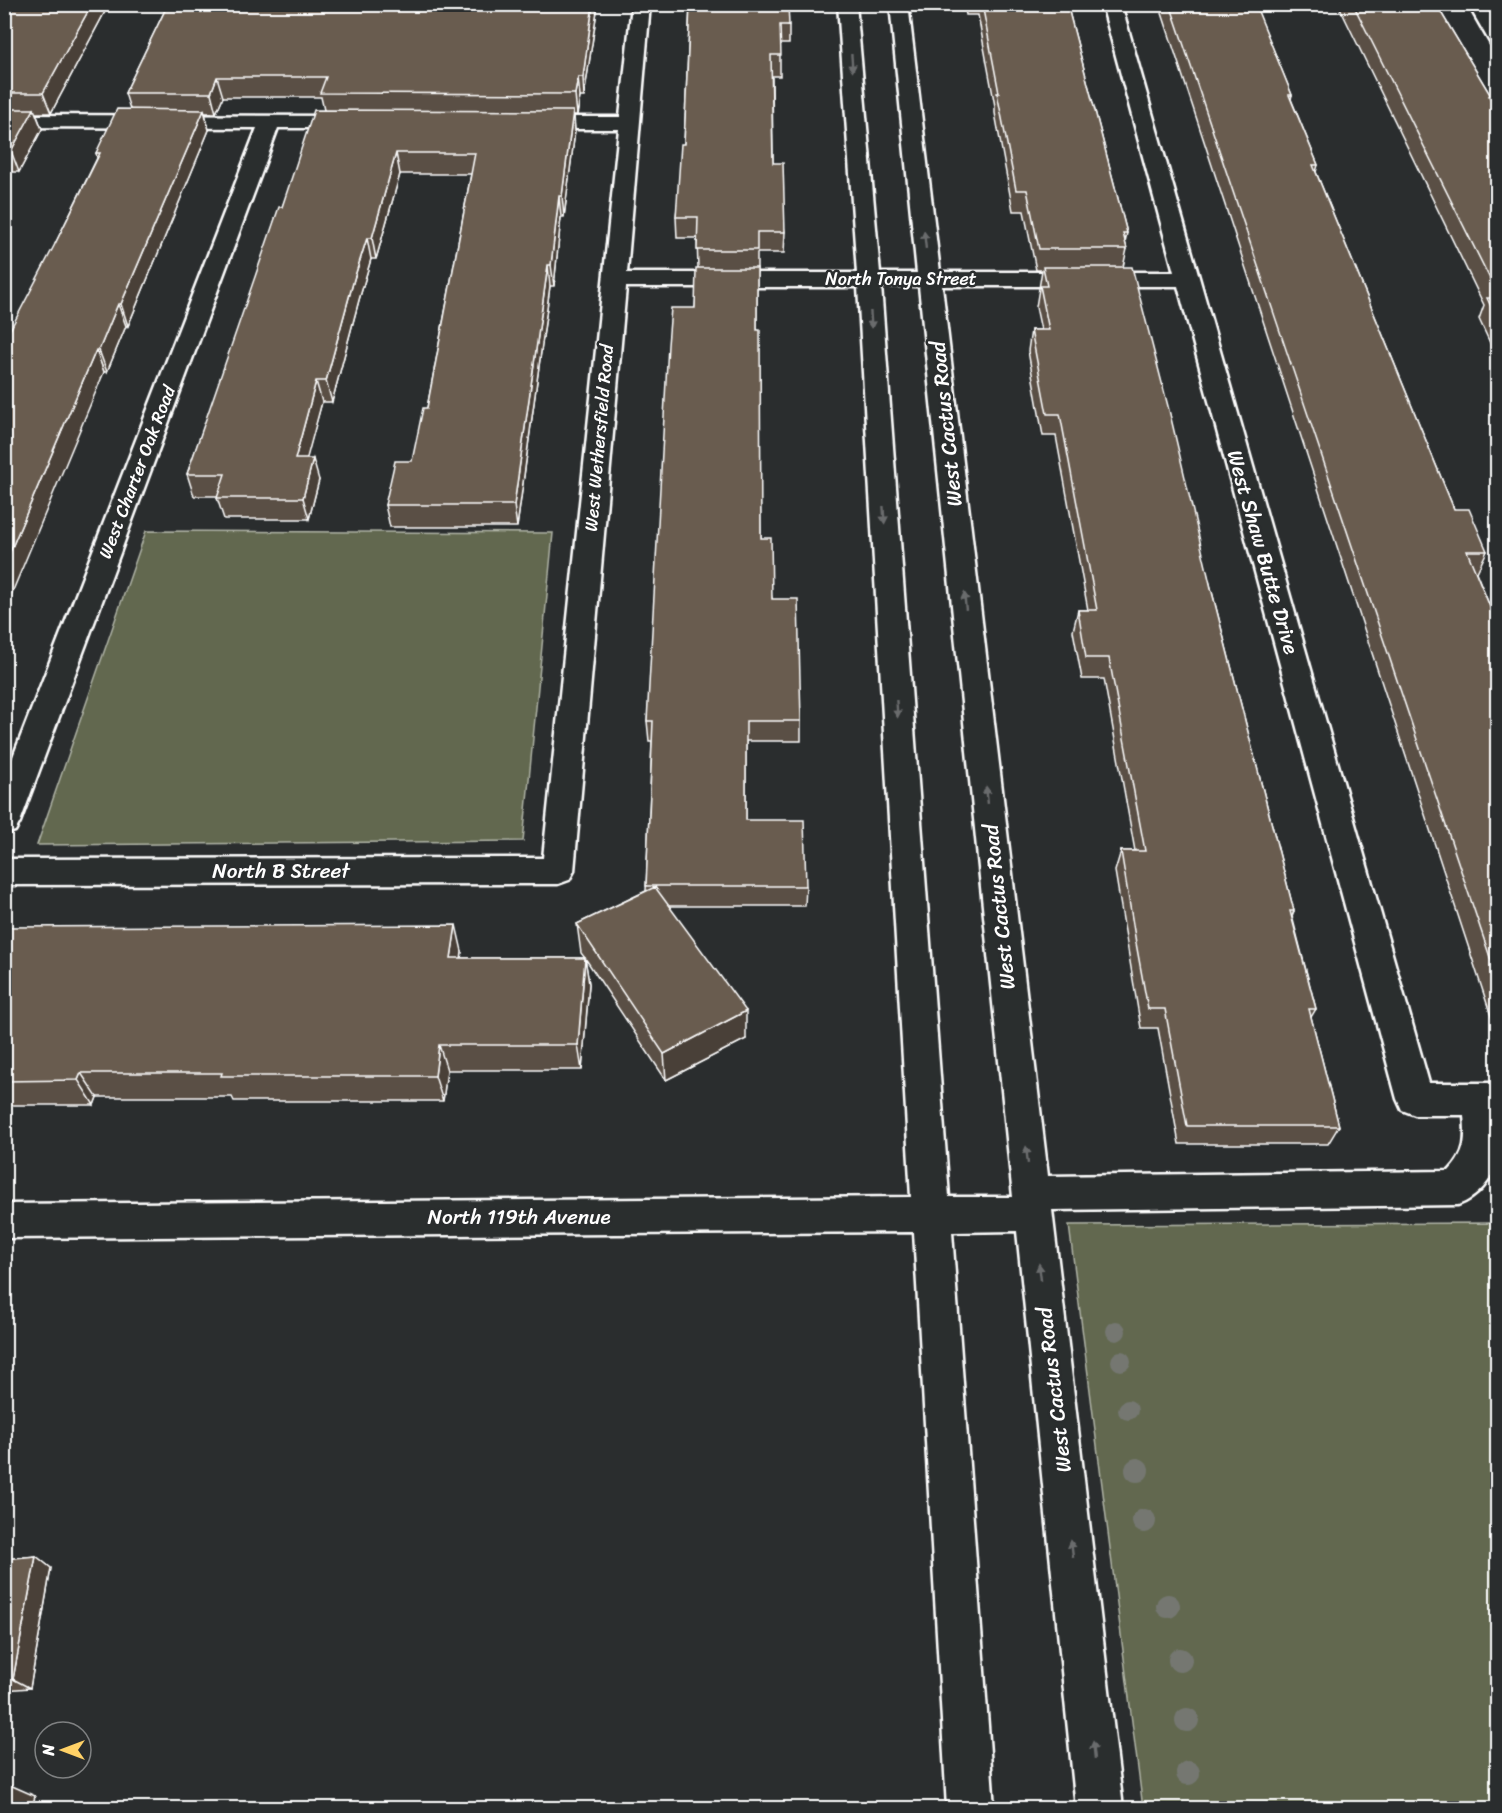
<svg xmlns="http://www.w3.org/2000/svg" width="1502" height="1813" font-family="Sriracha,sans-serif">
<rect width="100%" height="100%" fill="#2a2d2e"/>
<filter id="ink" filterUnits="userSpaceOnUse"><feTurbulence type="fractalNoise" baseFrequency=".0167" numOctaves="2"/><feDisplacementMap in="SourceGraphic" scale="12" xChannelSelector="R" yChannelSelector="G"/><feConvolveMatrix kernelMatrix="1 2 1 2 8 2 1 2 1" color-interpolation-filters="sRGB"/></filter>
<g filter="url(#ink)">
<!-- green -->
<path fill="#62684f" stroke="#b0b4a7" stroke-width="1.5" d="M146,531L553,533L523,841L37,845Z
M1497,1223V1808H1143L1069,1225Z"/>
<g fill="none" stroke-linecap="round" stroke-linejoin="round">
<defs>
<path id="minor" d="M632,4H650L627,273H857L838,4H856L880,273H917L890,4H908L940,272H1174L1102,4H1121L1429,1083H1498C1498,1102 1501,1144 1497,1160C1493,1180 1477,1198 1458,1205L1052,1210L1123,1808H1076L1017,1231L952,1232L994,1808H947L914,1232L4,1238V1204L911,1197L858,287H626L574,871L569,880L558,884L4,885V859L543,858L619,129H528L521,127L518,123L521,119L528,117H620ZM881,286H919L1013,1197H949ZM942,286H1178L1397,1099L1402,1110L1415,1115H1464C1466,1139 1467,1152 1449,1171L1048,1176Z
M1468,4H1487L1498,23V46L1491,44Z
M4,115L354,116L361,118L364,122L361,126L354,128H278L20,822L15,831L4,834V780L257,128L4,127Z"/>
</defs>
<!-- minor casing -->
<use href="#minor" stroke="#fff" stroke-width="5"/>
<!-- minor -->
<use href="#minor" fill="#2a2d2e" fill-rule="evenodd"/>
</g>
<!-- trees -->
<g fill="#747771">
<circle cx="1116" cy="1331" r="10"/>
<circle cx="1121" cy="1361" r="10"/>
<circle cx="1128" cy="1410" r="10"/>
<circle cx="1137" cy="1470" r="12"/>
<circle cx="1144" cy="1521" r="12"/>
<circle cx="1168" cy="1606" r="12"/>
<circle cx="1180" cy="1660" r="12"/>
<circle cx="1187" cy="1720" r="12"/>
<circle cx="1188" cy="1773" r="12"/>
</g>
<!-- wall -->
<path fill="#5a4f45" stroke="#fff" stroke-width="1.5" d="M4,4H109L51,113H36L42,129L19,172H4Z
M168,4H598L584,97H580L577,115H574L575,131L564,217H561L554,286H550L517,527H390L385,505L412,461L427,408L471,174H400L376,259H371L359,300L332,402H322L306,459L319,480L309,519H224L217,498L218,496H194L187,474L282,207L324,110L321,97H223L216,113H205L209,130L128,326H126L107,372H104L55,244L97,158L96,153L130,109L125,93Z
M690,4L789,25V44H780V76H772L773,163L785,232L784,253H757V330L761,538L772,599L801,721V741H746V820L806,886L805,906H669L746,1039L666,1080L585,958L589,984L582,1070H447L443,1101H234L232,1097H97L94,1105H4V927L462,951L461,958H585L581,953L577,924L646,891L652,741H649L647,721L695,308L698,268L697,238H677L676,217L684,144Z
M964,4H1067L1127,233L1125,242L1127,249L1123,267L1211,588L1294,911L1292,916L1316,1009L1311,1017L1339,1126L1328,1144H1179L1158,1028H1141L1115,871L1121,851H1135L1104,679H1082L1073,631L1078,610H1088L1056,436H1043L1028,351L1031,330H1041L1036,307L1042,270H1036L1024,211H1013L995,113V106L978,15H966Z
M1159,4H1258L1257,10L1292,95L1291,99L1318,165L1316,172L1454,509L1487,551L1477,572H1476L1497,624V1028H1495Z
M1338,4H1436L1491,96L1490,98L1497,111V358L1479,319L1484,305Z
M36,1556L51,1568L30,1688L4,1690V1559Z"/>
<!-- shaded-wall -->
<path fill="#4a4038" stroke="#fff" stroke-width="1.5" d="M92,4H109L51,113L43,93Z
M593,4H598L584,97L583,77Z
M217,77L223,97L216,113L211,93Z
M578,77L580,97L577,115L575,94Z
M34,109L42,129L19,172L11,151Z
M204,110L209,130L128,326L121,304Z
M573,111L575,131L564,217L562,196Z
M396,153L400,174L376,259L372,238Z
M559,196L561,217L554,286L551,265Z
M367,238L371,259L359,300L332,402L326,381L354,279Z
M548,265L550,286L517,527L514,505Z
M118,304L126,326L107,372L99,350Z
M96,350L104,372L4,612V566Z
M316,381L322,402L301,480L295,459Z
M313,459L319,480L309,519L303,498Z
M456,925L462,951L458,984L451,958Z
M585,958L589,984L582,1070L578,1045Z
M746,1011V1039L666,1080L664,1054Z
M439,1045L447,1070L443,1101L435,1076Z
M81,1073L97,1097L94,1105L78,1080Z
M36,1556L51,1568L30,1688L13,1679Z
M10,1785L35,1796L32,1809H4Z"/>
<!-- building -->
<path fill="#695c50" stroke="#fff" stroke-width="1.5" d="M4,4H92L43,93H4Z
M168,4H593L583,77H578L575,94L320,93L326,77H217L211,93H125Z
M690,4H788L789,25H780L781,55H771L773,163H783L785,232H757V250H697L698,217H676L681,144H684Z
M982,4H1067L1127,233H1123L1127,249H1039L1027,190H1016L997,93H999Z
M1170,4H1255L1292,95H1289L1318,165H1313L1454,509H1469L1487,551H1467L1497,624V682H1494L1497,692V978Z
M1353,4H1436L1491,96H1489L1497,111V293Z
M4,109H34L11,151H4Z
M117,109L204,110L121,304H118L99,350H96L4,566V330H10L55,244L100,153H96Z
M314,110L573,111L562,196H559L551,265H548L514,505H385L395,461H412L423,408H427L475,153H396L372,238H367L354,279L326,381H316L295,459H313L303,498H217L225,474H187L279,207H282Z
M1043,267H1132L1170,414L1211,588L1294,911H1290L1316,1009H1309L1339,1126H1187L1165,1009H1148L1136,943L1121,851H1145L1109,658H1086L1078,610H1097L1060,414H1047L1031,330H1049L1040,286H1047Z
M696,268H757V330H760L761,538H771L772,599H798L801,721H746V820H804L806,886H646L653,721H647L668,345L671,308H695Z
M1487,298H1497V319Z
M655,887L746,1011L664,1054L577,924Z
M456,925L451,958H585L578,1045H439L435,1076H221L222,1073H81L78,1080L4,1081V927Z
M36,1556L13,1679L4,1680V1559Z
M4,1785H10L4,1807Z"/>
<!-- one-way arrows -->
<defs><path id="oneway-solid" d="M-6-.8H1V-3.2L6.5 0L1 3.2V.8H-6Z" transform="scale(1.5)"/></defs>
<g fill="#6a6c6d">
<use href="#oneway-solid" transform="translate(852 63) rotate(86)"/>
<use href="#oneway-solid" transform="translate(925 240) rotate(-96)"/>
<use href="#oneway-solid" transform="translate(871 320) rotate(86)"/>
<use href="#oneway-solid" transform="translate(884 515) rotate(86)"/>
<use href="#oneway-solid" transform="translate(965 601) rotate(-96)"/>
<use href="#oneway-solid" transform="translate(897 709) rotate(86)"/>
<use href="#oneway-solid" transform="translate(987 795) rotate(-96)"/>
<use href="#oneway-solid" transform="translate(1027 1155) rotate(-96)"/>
<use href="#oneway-solid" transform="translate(1040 1272) rotate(-97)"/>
<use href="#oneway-solid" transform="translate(1072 1549) rotate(-97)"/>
<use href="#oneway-solid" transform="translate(1094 1750) rotate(-96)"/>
</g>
</g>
<g text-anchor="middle" stroke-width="5" stroke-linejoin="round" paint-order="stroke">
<!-- far-street labels -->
<g font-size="18" fill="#fff" stroke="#2a2d2e">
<text x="901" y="285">North Tonya Street</text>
<text transform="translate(599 438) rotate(-85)" y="6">West Wethersfield Road</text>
<text transform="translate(137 472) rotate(-69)" y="6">West Charter Oak Road</text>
</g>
<!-- street labels -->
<g font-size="21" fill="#fff" stroke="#2a2d2e">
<text transform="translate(946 424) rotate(-96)" y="7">West Cactus Road</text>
<text transform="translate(1263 552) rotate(74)" y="7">West Shaw Butte Drive</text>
<text x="281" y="878">North B Street</text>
<text transform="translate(999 907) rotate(-96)" y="7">West Cactus Road</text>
<text x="519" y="1224">North 119th Avenue</text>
<text transform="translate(1054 1390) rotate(-97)" y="7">West Cactus Road</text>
</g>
</g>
<!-- margin -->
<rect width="1502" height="1813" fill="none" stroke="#2a2d2e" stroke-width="24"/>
<rect x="12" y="12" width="1478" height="1789" fill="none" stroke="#fff" stroke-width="2" filter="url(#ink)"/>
<!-- north arrow -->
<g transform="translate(63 1750) rotate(270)"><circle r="28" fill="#2a2d2e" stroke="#7f8182" stroke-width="1.5"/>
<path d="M0-4.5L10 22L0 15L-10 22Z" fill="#ffd166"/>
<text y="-9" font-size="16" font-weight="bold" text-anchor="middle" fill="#ffffff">N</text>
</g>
</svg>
